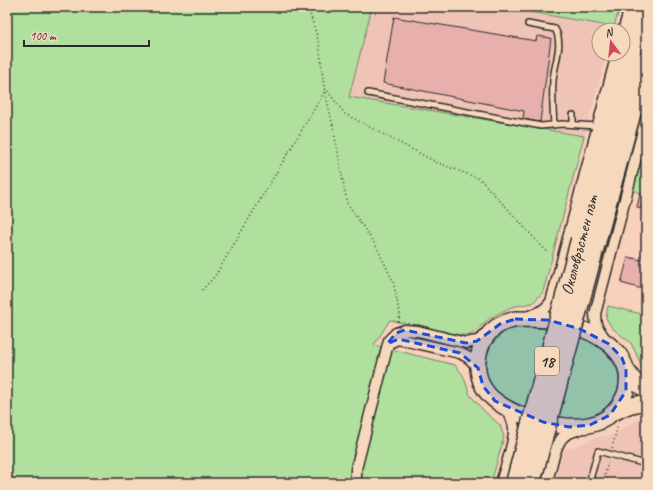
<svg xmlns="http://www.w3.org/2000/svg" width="653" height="490" font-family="Caveat,sans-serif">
<rect width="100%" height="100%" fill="#f8d0bc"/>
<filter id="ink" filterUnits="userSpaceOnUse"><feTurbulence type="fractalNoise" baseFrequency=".025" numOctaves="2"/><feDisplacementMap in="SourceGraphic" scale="8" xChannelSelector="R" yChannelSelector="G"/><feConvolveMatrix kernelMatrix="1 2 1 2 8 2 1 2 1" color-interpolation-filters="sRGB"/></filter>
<g filter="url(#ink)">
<!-- built -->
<path fill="#efc3b5" d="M372,7H503L614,27L613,30H599V54H607L584,136L349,97Z
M644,415H646V483H555L563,451L595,438L614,435Z"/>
<!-- green -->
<path fill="#b0df9e" stroke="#6e8564" d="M7,7H372L349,97L584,136L543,292L533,303L511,307L490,318L471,335H459L390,320L374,345L455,365L463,375L470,395L485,412L500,425L504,437L491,483H7Z
M503,7H620L614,27Z
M646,144V195L633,190Z
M608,306L646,315V377L643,372L639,360L631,343L612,328L606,318Z
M526,327L545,329L588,340L604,351L613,362L618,371L620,387L609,408L597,415L578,420L543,413L518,404L497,393L484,372V359L488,348L506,330Z"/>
<!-- building -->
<path fill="#e7b0ad" stroke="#2b2b2b" d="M394,17L536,41L537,36L551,38L540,122L523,119L524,111L383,83Z
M640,194L646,199V210L637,207Z
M628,257L646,261V290L621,283Z"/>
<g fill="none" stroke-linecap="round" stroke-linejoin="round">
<defs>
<path id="lane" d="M528,24L555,29C564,44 554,64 553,81C552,95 553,110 554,125
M368,93L541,126L562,124L598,126
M573,115V125
M589,483L598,451L646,464"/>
<path id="street" d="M623,32L630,7
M529,316C539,314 545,310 551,302L617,54
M605,339L596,325L595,314L646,119
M389,343L398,339L460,353L469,358L478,368
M356,483V469L389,340L396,333L405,330L418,331L466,343L477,341L486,336
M501,483C505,468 515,442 514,428C513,420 510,414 506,408
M547,483C550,471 555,443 564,436C569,432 576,431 582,428"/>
<path id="primary" d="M515,319C526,319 538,319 549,320C583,326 637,346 626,391C622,404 612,416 599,422C569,434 511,418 489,395C470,374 476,337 501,324C505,322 511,321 515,319Z
M626,369L637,384L646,390
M613,413C624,408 633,403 646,403"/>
<path id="highway" d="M580,240L643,7
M596,243L646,60"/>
</defs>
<!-- lane casing -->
<use href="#lane" stroke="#2b2b2b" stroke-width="8"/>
<!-- street casing -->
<use href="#street" stroke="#2b2b2b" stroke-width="13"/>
<!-- primary casing -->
<use href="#primary" stroke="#2b2b2b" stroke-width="18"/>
<!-- highway casing -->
<use href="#highway" stroke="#2b2b2b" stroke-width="21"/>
<!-- path -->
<path stroke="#2b2b2b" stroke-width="1.5" stroke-dasharray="1 3" stroke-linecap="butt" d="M308,7L319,43L324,87L333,126L347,203L376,246L393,281L400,315L398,323
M325,88L345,114L436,162L480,179L548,253
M202,290L215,276L325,91
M612,448L618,425
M605,475L608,461"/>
<!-- lane -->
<use href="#lane" stroke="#f6d8bc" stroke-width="5"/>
<!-- street -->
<use href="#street" stroke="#f6d8bc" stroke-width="10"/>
<!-- primary -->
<use href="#primary" stroke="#f6d8bc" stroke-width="15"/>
<!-- highway -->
<use href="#highway" stroke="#f6d8bc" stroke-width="18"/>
<defs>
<path id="highway-bridge" d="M515,483L580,240
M531,483L596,243"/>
</defs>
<!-- highway-bridge casing -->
<use href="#highway-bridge" stroke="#2b2b2b" stroke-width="21" stroke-linecap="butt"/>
<!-- highway-bridge -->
<use href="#highway-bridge" stroke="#f6d8bc" stroke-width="18"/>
</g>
</g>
<!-- marked area -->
<path fill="#1d4ed8" fill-opacity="0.2" stroke="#1d4ed8" stroke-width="3" stroke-dasharray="8 5" stroke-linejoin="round" d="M515,319L548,320L580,329L609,344L622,358L626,369V391L610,415L590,425L569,427L543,422L495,401L483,386L478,368L460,353L398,339L387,344L396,333L405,330L466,343L477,341L500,324Z"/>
<g text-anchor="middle" stroke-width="3" stroke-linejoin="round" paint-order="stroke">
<!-- shield labels -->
<rect fill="#f6d8bc" stroke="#685f56" stroke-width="1" x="535" y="347" width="24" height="28" rx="3"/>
<g font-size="16" font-weight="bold" fill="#2b2b2b">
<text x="547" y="367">18</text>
</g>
<!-- street labels -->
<g font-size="17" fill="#2b2b2b" stroke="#f6d8bc">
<text transform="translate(579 245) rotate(-75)" y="6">Околовръстен път</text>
</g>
</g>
<!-- margin -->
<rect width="653" height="490" fill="none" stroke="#f6d8bc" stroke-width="24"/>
<rect x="12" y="12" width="629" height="466" fill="none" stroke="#2b2b2b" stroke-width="1.5" filter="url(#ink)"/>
<!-- north arrow -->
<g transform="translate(611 42) rotate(345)"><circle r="19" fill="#f6d8bc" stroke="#a59382"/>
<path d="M0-3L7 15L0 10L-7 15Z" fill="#d1495b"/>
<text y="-6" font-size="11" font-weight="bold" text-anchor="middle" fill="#2b2b2b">N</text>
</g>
<!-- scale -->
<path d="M24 40v6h125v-6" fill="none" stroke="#2b2b2b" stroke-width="2"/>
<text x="30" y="40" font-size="12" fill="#2b2b2b" stroke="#f6d8bc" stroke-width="3" paint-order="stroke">100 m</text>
</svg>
